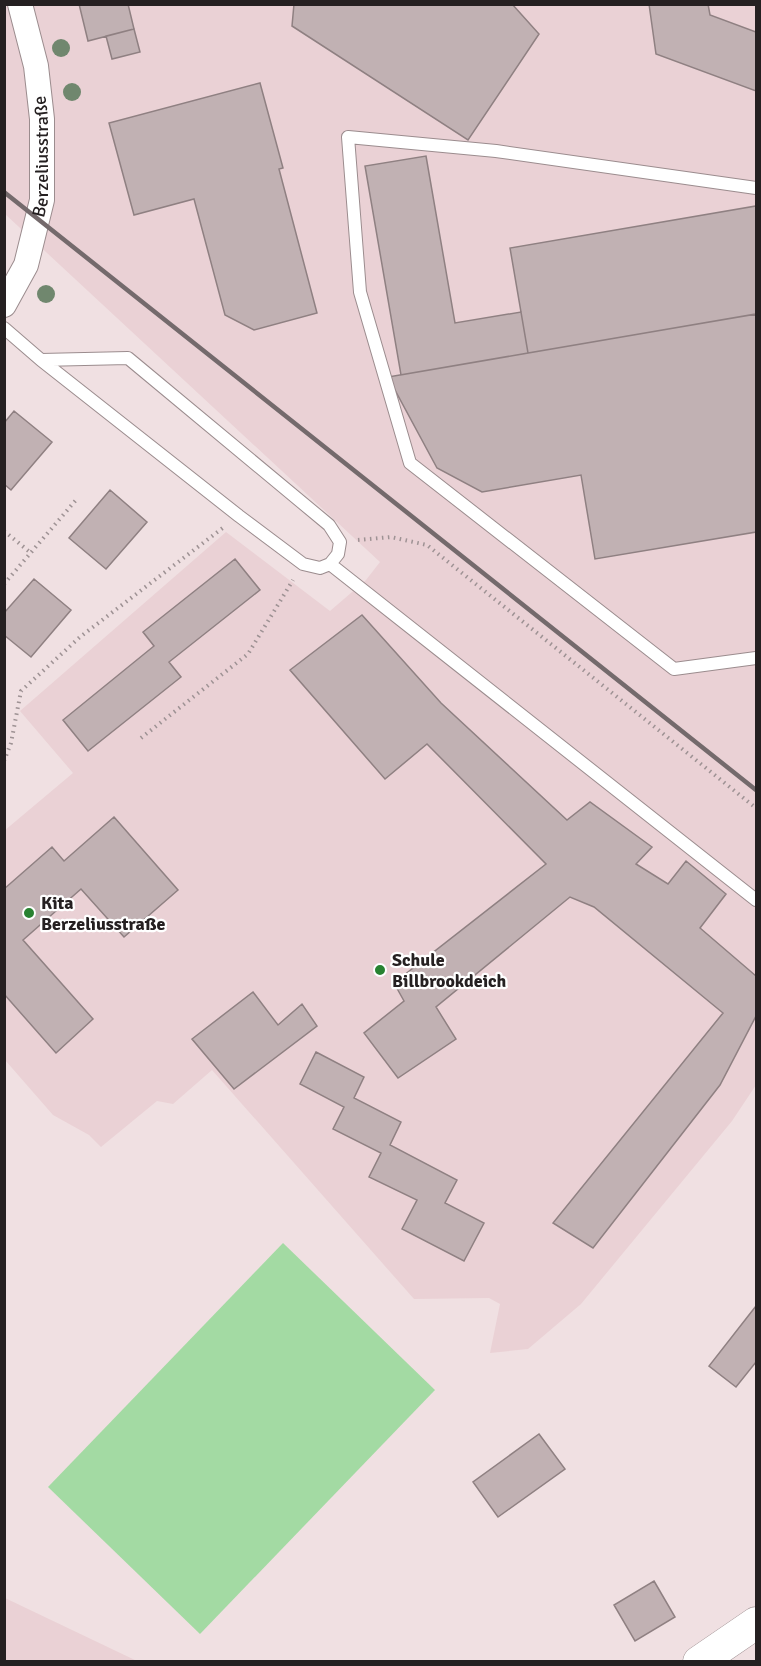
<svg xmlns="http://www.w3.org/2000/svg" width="761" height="1666" font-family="Signika,sans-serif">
<rect width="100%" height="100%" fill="#f0e0e2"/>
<!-- built -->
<path fill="#ead1d5" d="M5,5H756V1085L732,1121L581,1304L528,1349L490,1353L500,1304L489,1298L414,1299L212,1070L173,1104L157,1101L101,1147L89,1135L53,1115L5,1060L4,831L73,773L20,711L226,532L330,611L366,580L380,562L5,214Z
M5,1598L137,1661H5Z"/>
<!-- green -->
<path fill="#a3daa3" d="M283,1243L435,1390L200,1634L48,1487Z"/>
<!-- building -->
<path fill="#c1b1b3" stroke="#8f8082" stroke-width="1.5" d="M79,4H128L134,29L88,41Z
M294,4H512L539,34L468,140L292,26Z
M649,4H708L710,15L756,32V91L656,54Z
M134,29L140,52L112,59L106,36Z
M260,83L283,168L279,169L317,313L254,330L225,315L194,199L134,215L109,123Z
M426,156L455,323L521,312L528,353L401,375L365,166Z
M756,206V314L528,353L510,248Z
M756,314V532L595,559L581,475L482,492L437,468L388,377Z
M14,411L52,442L11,490L4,484V423Z
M110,490L147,522L106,569L69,538Z
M235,559L260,590L169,662L181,677L88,751L63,720L154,646L143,632Z
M34,579L71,610L31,657L4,635V613Z
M362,615L441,703L567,820L590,802L652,847L636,864L668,884L686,861L726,894L700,928L756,976V1016L720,1085L593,1248L553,1223L723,1013L594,907L570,897L436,1007L456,1039L398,1078L364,1033L404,1001L394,983L546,864L427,744L385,779L290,670Z
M114,817L178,890L124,937L81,889L23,940L93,1019L56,1053L4,994V889L52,847L64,861Z
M253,992L278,1025L302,1004L317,1026L234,1089L192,1039Z
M316,1052L364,1077L354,1098L401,1122L390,1145L457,1180L445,1203L484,1223L464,1261L402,1229L417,1200L369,1177L381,1153L333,1129L344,1107L300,1084Z
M756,1306V1362L736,1387L709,1366Z
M539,1434L565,1469L498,1517L473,1482Z
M654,1581L675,1617L635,1641L614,1605Z"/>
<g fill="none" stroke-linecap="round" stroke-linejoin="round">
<defs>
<path id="service" d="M756,188L496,151L348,137L360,292L410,463L674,669L756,658
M4,328L41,360L239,516L303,564L320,568L330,564L338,554L340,542L329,525L128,358L41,360
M330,564L756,900"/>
<g id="minor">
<path id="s1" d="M4,305L26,265L42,200V119L36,66L20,4"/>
</g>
<path id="tertiary" d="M699,1662L756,1623"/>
</defs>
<!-- service casing -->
<use href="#service" stroke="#9b8c8e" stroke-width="14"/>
<!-- minor casing -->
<use href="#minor" stroke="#9b8c8e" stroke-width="26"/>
<!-- tertiary casing -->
<use href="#tertiary" stroke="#9b8c8e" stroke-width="33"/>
<!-- path -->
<path stroke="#9e9294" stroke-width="4" stroke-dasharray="1.5 4.5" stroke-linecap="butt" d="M4,531L31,553
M358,540L391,537L427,545L756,808
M4,584L76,500
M141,738L248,654L293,580
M4,761L11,743L21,691L80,637L224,527"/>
<!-- service -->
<use href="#service" stroke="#fff" stroke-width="12"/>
<!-- minor -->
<use href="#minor" stroke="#fff" stroke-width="24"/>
<!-- tertiary -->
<use href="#tertiary" stroke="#fff" stroke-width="32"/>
<!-- rail -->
<path stroke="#746a6c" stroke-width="4.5" d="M4,192L756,790"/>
</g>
<!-- trees -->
<g fill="#70876e">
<circle cx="61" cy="48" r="9"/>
<circle cx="72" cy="92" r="9"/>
<circle cx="46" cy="294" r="9"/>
</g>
<!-- markers -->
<g fill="#288231" stroke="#fff" stroke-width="2">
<circle cx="29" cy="913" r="6"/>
<circle cx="380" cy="970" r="6"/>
</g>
<g text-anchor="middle" stroke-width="4.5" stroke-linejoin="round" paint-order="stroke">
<!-- street labels -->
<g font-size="18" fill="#252021" stroke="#fff">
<text dy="6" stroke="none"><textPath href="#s1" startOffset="156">Berzeliusstraße</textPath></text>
</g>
<!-- poi labels -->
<g font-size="18" font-weight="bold" fill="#252021" stroke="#fff" text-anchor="start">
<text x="41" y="909">Kita<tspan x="41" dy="21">Berzeliusstraße</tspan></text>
<text x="392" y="966">Schule<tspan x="392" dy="21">Billbrookdeich</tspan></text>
</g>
</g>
<!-- border -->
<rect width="761" height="1666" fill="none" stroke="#252021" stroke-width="12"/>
</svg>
